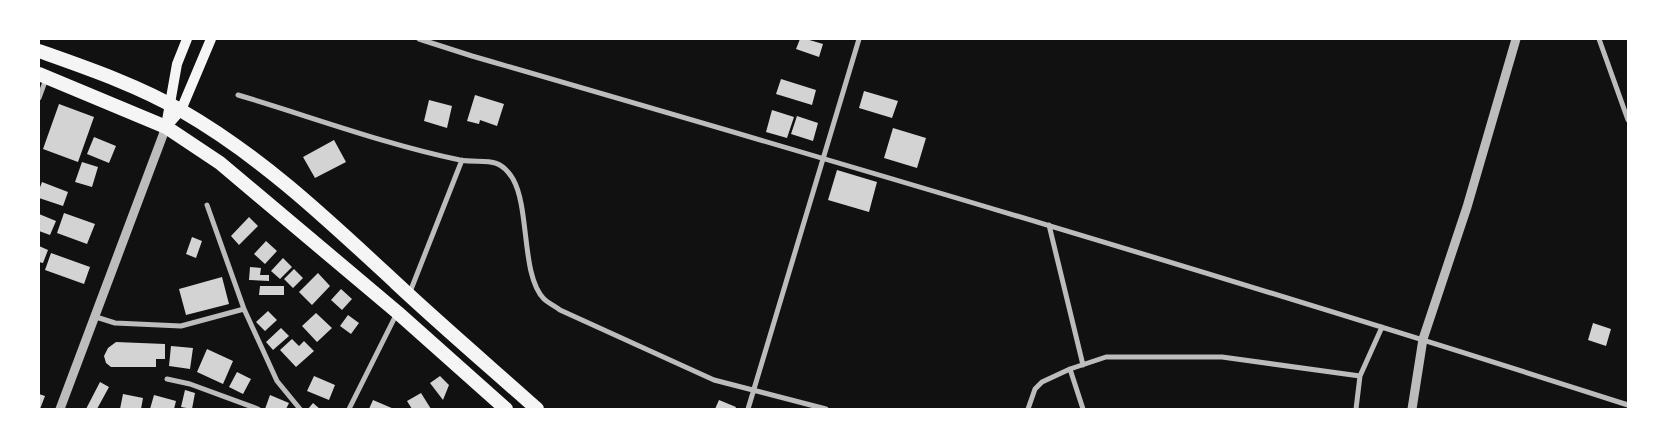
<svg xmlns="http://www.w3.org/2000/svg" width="1667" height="448" font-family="'Fira Sans Condensed',sans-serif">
<rect width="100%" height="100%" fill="#111"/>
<!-- building -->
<path fill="#d3d3d3" d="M800,39H806L823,44L819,57L796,49Z
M781,79L816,90L812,105L776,94Z
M864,91L898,101L892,118L859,108Z
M475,95L504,104L497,126L480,120L479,124L467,121Z
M429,100L452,106L447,128L424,121Z
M59,104L94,117L78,162L43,149Z
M772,110L794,117L787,138L766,132Z
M797,116L818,123L813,141L791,134Z
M893,128L926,138L917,168L884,158Z
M94,137L116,146L109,163L87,154Z
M334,140L346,162L315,178L303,157Z
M82,162L98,167L92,187L75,182Z
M837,170L877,182L869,212L828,200Z
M42,182L68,192L63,206L39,198V190Z
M64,213L95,224L87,244L57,233Z
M39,214L56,221L50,235L39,231Z
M249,217L258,226L239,245L231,236Z
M192,237L202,241L196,258L186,254Z
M266,241L277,251L265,264L254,254Z
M39,246L48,250L43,263L39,262Z
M51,253L90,267L84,284L45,270Z
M283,258L292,267L280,279L271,271Z
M250,267L261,268L260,275H269V281L249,280Z
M294,269L303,278L293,288L284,279Z
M318,273L330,286L312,305L299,292Z
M222,277L229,304L186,315L179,289Z
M260,286H284V295H259Z
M341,289L352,299L342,310L331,300Z
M268,311L277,320L265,331L256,322Z
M316,313L332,328L317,342L302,326Z
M348,315L359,323L351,334L340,326Z
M1593,323L1611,329L1606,346L1588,340Z
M281,328L289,336L273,350L266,342Z
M292,339L299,346L304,341L314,351L296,367L280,350Z
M116,342L165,344V359H156V367H111L106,363L104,356L108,348Z
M171,346L193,348L190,369L169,366Z
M207,349L233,361L223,384L197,372Z
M237,372L251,379L243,394L229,387Z
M314,376L335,385L329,400L307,391Z
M440,376L449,385L443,400L430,383Z
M100,382L109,387L97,409H86Z
M185,390L195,393L192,409L181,407Z
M421,393L431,409H412L407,401Z
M39,394L45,396L40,409H39Z
M123,394L143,398L141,409H120Z
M154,395L176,401L174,409H150Z
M270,395L289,403L286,409H265Z
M373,400L394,409H369Z
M719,400L736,407L735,409H715Z
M313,403L320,409H308Z"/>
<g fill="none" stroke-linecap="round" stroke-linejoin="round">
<!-- minor -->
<path stroke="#bcbcbc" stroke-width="5" d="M419,39L472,56C859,168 1245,282 1628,405
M1599,39L1628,120
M238,95C312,117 384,144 460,160C482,164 498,154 513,179C530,209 521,276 544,299C548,303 555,306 560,310L714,380L826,409
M39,98L46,79
M207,205L244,309
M1049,225L1083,365
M410,292L462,160
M96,317L115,323L181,326L244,309L277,381L300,409
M1070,369L1083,409
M167,379L190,384L258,409
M349,409L397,313
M748,409L859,39
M1028,409L1035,389L1042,382L1070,369L1106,357H1222L1360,376
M1356,409L1360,376L1382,327"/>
<!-- tertiary -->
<path stroke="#bcbcbc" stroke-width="9" d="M60,409L166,127
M1412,409L1423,339L1467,207L1516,39"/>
<!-- secondary -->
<path stroke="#f5f5f5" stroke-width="10" d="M166,126L177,64L187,39
M166,127L181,110L211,39"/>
<!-- trunk -->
<path stroke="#f5f5f5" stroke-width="14" d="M39,51C87,68 137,85 182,111C262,157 328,220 396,283C442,326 490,367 537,409
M39,74L166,127L220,163L397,312L506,409"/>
</g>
<!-- border -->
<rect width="1667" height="448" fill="none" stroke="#ffffff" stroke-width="80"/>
</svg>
